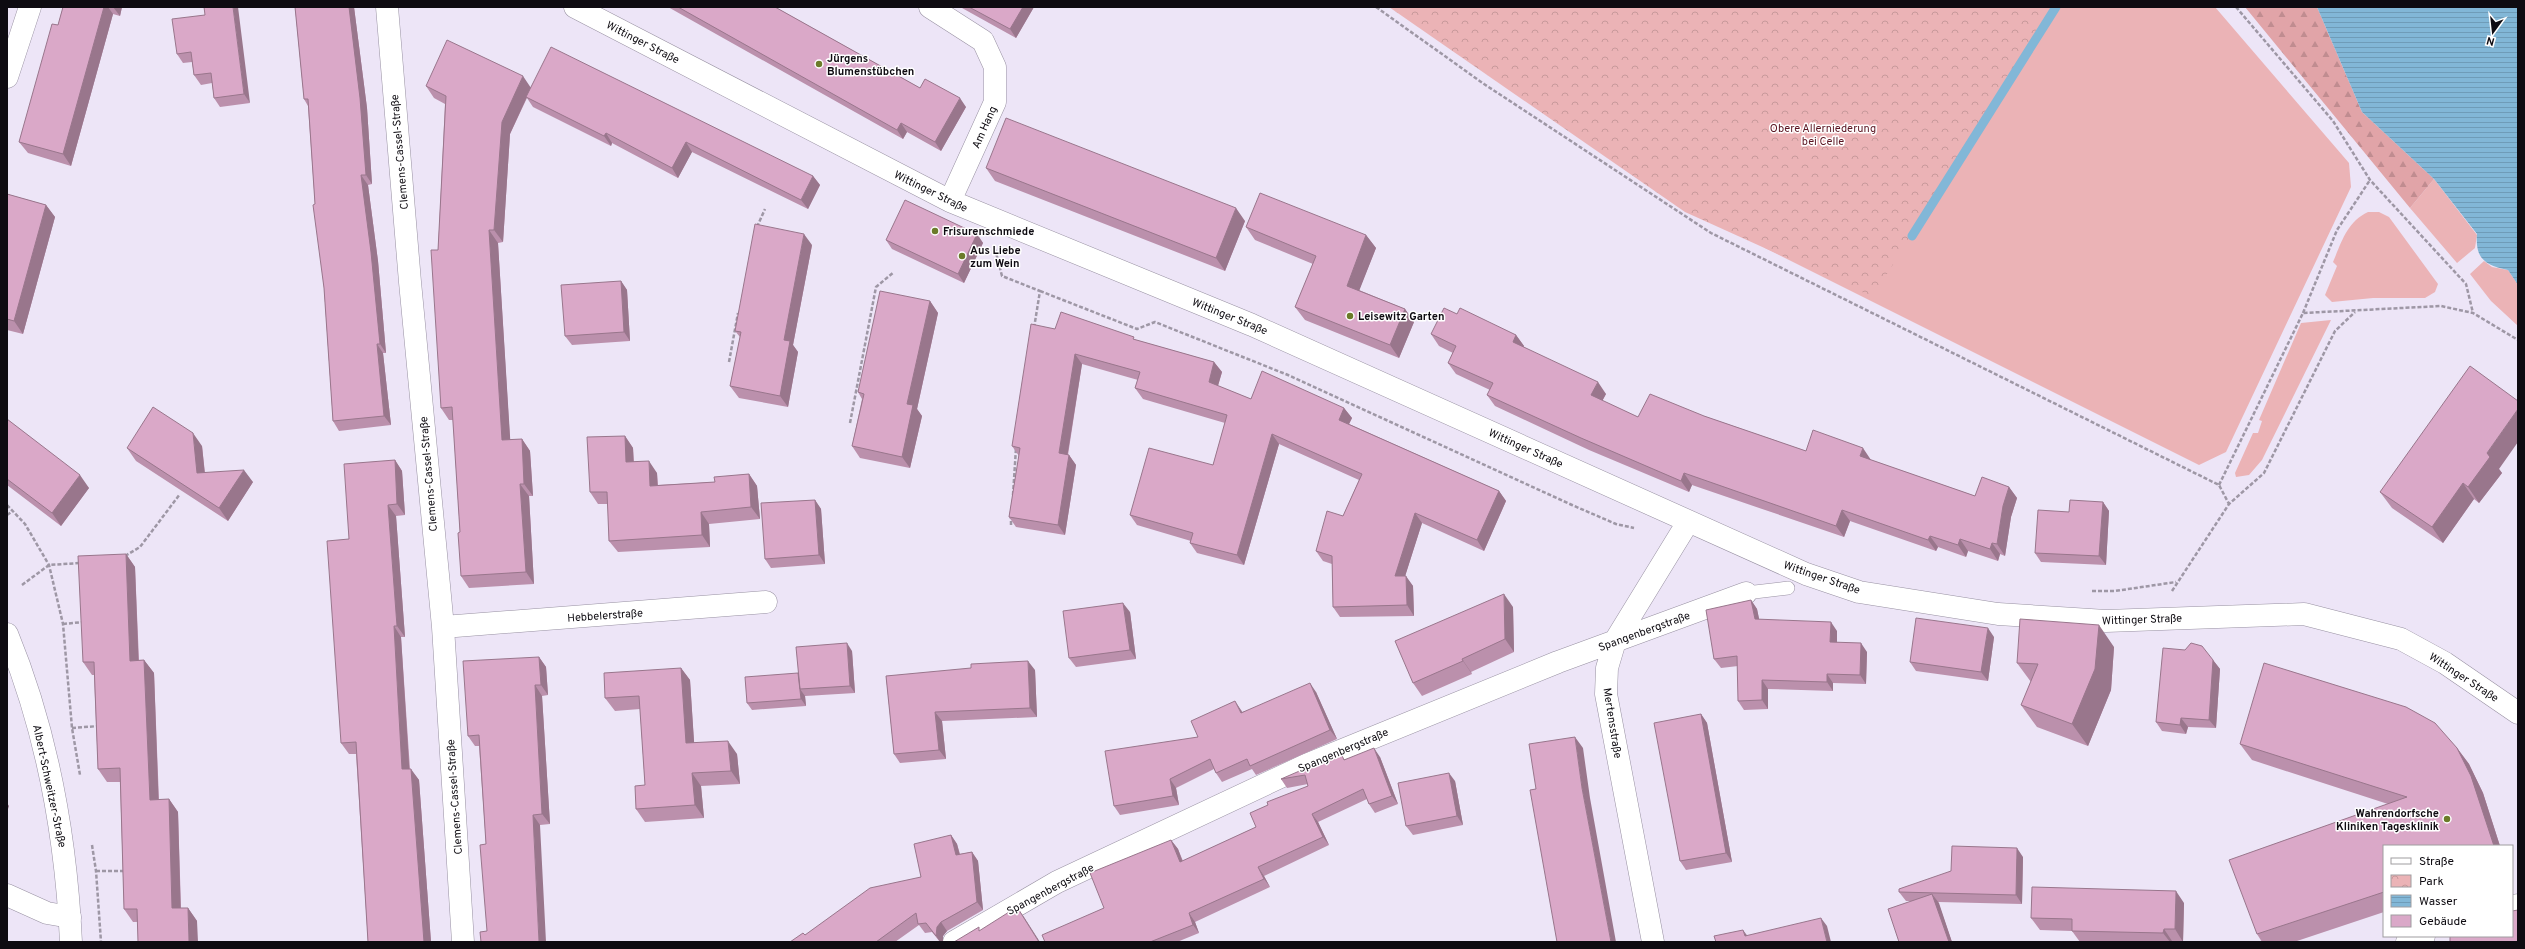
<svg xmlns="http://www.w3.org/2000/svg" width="2525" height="949" font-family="Overpass,sans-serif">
<defs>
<pattern id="forest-firs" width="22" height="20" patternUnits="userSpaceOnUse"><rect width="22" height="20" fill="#e1a4a8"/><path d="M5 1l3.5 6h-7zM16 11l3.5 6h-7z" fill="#c08c90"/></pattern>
<pattern id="park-crowns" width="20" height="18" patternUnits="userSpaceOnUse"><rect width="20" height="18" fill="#ebb3b6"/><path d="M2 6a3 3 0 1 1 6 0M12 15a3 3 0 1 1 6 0" fill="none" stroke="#c8999b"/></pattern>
<pattern id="water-rules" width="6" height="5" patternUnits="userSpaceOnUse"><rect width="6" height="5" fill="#82b7d7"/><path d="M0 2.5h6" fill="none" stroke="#6f9cb8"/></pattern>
</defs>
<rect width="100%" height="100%" fill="#ede5f7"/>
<!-- grass -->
<path fill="#ebb3b6" d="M1408,7H2215L2349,163L2351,187L2226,452L2199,465L1765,248Z
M2434,179L2477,235L2475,248L2457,263L2410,208Z
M2368,212H2379L2389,217L2438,284L2435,292L2425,298H2373L2332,302L2325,295L2337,266L2333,262C2342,241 2347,222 2368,212Z
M2484,261L2492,267L2508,270L2518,285V326L2491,301L2470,274Z
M2331,320L2262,460L2249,475L2236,477L2235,473L2253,433H2258L2262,421L2259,420L2301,323Z"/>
<!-- forest -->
<path fill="url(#forest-firs)" d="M2245,7H2317L2362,112L2434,179L2410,208Z"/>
<!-- park -->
<path fill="url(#park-crowns)" d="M1389,7H2051L1873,297L1685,212Z"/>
<!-- water -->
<path fill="url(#water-rules)" d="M2317,7H2518V285L2508,270C2485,265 2475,259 2477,234L2434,179L2362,112Z"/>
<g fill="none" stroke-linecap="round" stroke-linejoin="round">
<!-- stream -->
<path stroke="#82b7d7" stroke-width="9" d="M1912,236L2056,7"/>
<defs>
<path id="service" d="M1746,593L1788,588"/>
<path id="minor" d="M387,7L410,282L443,627L463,942
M575,7L950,201L1252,325L1806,574L1859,592L1998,614L2106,621L2304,614L2401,639L2445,663L2518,713
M930,7L983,41L995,67V102L950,201
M443,627L766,602
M7,895L47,913L70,917
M2512,907L2518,905
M954,942L1057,882L1306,765L1558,662L1746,593
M1653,942L1606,694L1607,668L1615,641L1688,522
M2407,942L2424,936"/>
<path id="tertiary" d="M7,77L30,7
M7,634C47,731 66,837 71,942"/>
</defs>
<!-- service casing -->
<use href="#service" stroke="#9891a2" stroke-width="14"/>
<!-- minor casing -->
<use href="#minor" stroke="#9891a2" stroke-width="23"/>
<!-- tertiary casing -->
<use href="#tertiary" stroke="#9891a2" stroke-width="23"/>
<!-- path -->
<path stroke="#9e97a5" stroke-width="2.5" stroke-dasharray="4 2" stroke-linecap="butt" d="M1376,7L1484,84L1711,233L2219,485L2229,504
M2236,7L2333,121L2370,180L2466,284L2473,313
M757,227L765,209
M995,249L1002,276L1040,291L1034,328
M1040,291L1137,329L1155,322L1288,375L1572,505L1616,524L1634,528
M2303,313L2337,230L2370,180
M729,362L738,313
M850,423L876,287L894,272
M2219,485L2303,313L2441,306L2473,313L2518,340
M1013,495L1016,448
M7,505L25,524L49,565L63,624L72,728L80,775
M7,515L13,511
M1011,525V517
M125,556L140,547L180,494
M22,585L49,565L81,563
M2092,591H2115L2176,582
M2172,591L2229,504L2264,473L2335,331L2355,312
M63,624L83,622
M72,728L99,726
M92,845L96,871L101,942
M96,871H126"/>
<!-- service -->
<use href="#service" stroke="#fff" stroke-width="13"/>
<!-- minor -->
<use href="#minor" stroke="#fff" stroke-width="22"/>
<!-- tertiary -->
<use href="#tertiary" stroke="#fff" stroke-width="22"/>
</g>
<!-- wall -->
<path fill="#bb90ac" d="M63,7H122L120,16L113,14L71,166L28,153L19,142L58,25Z
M295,7H354L367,108L372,184L368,185L378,261L386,353H383L391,425L339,431L333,421L324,288L315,204L308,106L304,99Z
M668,7H775L920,88L966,107L941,151L907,132L903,139Z
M961,7H1034L1016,38L962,8Z
M205,15L250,103L220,107L214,98L212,83L201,85L194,75L192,62L183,63L177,54Z
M426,86L531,87L813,176L820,185L808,209L692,152L678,178L612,143L611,146L533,107L527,98L510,134L503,242L498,243L510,440L522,439L530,451L533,496H529L534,584L469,588L461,576L460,532L453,420H449L441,408L438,250L445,104L434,98Z
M986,168L1245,221L1225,271L995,181Z
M7,194L46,205L55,217L23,334L7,330Z
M1246,227L1366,235L1376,248L1359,290L1405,309L1414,322L1399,358L1305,320L1295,307L1313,264L1255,240Z
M977,234L983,243L964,283L892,249L886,240Z
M812,245L793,345L798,352L788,407L739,398L730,386L740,337L735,331Z
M621,281L627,290L630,341L572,345L565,336Z
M930,301L938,313L917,409L922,416L910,468L860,458L852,446L862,399L858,392Z
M1457,314L1516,335L1524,346V347L1606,394L1602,401L1638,417L1704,416L1806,451L1871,460L1975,496L2009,487L2017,498L2011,517L2005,556L2000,554L1998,561L1968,551L1966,557L1938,547L1936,551L1850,521L1844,537L1692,485L1689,492L1589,450L1495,406L1487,395L1490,390L1456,374L1448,363L1453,353L1439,346L1431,334Z
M1055,329L1136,340L1214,362L1222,372L1218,386L1251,399L1344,408L1352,418L1349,424L1499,491L1506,501L1484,551L1422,523L1405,576L1413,586L1414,616L1340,617L1333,607L1332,564L1323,561L1316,551L1343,516L1359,480L1279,444L1244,565L1197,553L1190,543L1191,541L1137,525L1130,515L1213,465L1225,423L1143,399L1135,388L1138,380L1082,364L1068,455H1069L1076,465L1065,535L1016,527L1009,517L1019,456L1012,446Z
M7,419L89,488L61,526L7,485Z
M625,436L633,448L634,462L657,473L658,485L715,482L749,474L757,486L760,519L709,524L710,547L618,552L609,541L608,504H598L590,492Z
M202,446L205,473L253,482L228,521L136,461L127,448Z
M395,460L402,471L405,515L396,516L405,637H401L410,769L419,780L431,942H368L356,754H349L341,743L349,539Z
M2499,469L2502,473L2479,503L2474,499L2443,543L2392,508L2380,492Z
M815,500L821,509L825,564L771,568L765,559Z
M2103,502L2109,511L2106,565L2041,562L2035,553L2069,512Z
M126,554L135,567L139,660H144L154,673L159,800L169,799L178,812L181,908H188L197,921L133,922L124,909L120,782H107L98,769L94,675H92L83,662Z
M1751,600L1757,609L1759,619L1837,631V642L1867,652L1866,684L1833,683V691L1768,689V709L1744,710L1738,701V666L1721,668L1714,659Z
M1513,607L1514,652L1471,672L1472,674L1422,696L1413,683Z
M1130,612L1136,659L1076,667L1069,658Z
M1994,637L1988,681L1916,671L1910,662Z
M2114,647L2111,690L2088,746L2037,727L2021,705L2031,682L2017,663Z
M2185,650L2213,660L2220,669L2216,728L2188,727L2186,734L2162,731L2156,722Z
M852,651L855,693L805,696L806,706L752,710L747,703Z
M539,657L546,667L548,695L542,696L550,824L540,825L487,931L486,844L479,746H475L468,736Z
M681,668L690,680L694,743L737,754L740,784L701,786L704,818L645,822L636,809L645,785L640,709L615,711L605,698Z
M1035,670L1037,717L942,721L946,759L900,763L894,754L886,676Z
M1316,692L1337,739L1256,775L1252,769L1222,782L1216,773L1214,769L1176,788L1179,805L1120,815L1114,806L1198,737L1241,710L1242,712Z
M1701,714L1707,723L1732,862L1686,870L1680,861Z
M2240,744L2457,748L2469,764L2483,793L2500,846H2384V912L2294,942H2262L2257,934L2388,804L2252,760Z
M1380,757L1398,804L1375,813L1369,804L1367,799L1318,822L1329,845L1264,876L1270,887L1195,922L1199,933L1177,942H1045L1104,908L1171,840L1178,849L1183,861L1256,827L1268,805L1308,786V784L1287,788L1281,779L1345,759Z
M1455,781L1463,825L1413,835L1406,826Z
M951,835L957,844L960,854L972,852L978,861L983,910L947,931L943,936V942H940L932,932L925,933L919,925L895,942H790L805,935L921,877Z
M2023,857L2022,904L1938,902L1952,942H1899L1911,901H1906L1899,892Z
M2184,903L2183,942H2080L2072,931L2040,930L2031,918Z"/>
<!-- shaded-wall -->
<path fill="#99768c" d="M104,7H108L113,14L71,166L63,154Z
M113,7H122L120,16Z
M233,7H238L250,103L244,94Z
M349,7H354L367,108L372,184L366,175Z
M1023,7H1034L1016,38L1010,29Z
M523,76L531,88L510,134L503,242L494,230L502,122Z
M960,98L966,107L941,151L935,142Z
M901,123L907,132L903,139L897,130Z
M606,133L612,143L611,146L604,136Z
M686,142L692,152L678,178L672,168Z
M361,175L368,185L378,261L386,353L380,344Z
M813,176L820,185L808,209L801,200Z
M46,205L55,217L23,334L14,321Z
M1236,208L1245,221L1225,271L1216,258Z
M489,230L498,243L511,452L502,440Z
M804,234L812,245L793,345L798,352L788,407L780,396L784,340Z
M977,234L983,243L964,283L958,274Z
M1366,235L1376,248L1356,299L1347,286Z
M621,281L627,290L630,341L624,332Z
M930,301L938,313L917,409L922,416L910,468L902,457L907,404Z
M1405,309L1414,322L1399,358L1390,345Z
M1516,335L1524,346L1521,353L1513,342Z
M377,344L383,353L391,425L384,416Z
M1075,354L1082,364L1066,464L1059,453Z
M1214,362L1222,372L1216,392L1209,382Z
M1598,382L1606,394L1599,407L1591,395Z
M1344,408L1352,418L1346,430L1339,420Z
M2518,409V442L2499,469L2502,473L2479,503L2468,487L2487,453Z
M193,433L202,446L206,486L197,473Z
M1272,434L1279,444L1244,565L1237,555Z
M625,436L633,448L634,474L626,462Z
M522,439L530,451L533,496L524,484Z
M1863,448L1871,460L1868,468L1860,456Z
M1069,455L1076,465L1065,535L1058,525Z
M395,460L402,471L405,515L397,504Z
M649,461L657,473L658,497L650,486Z
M244,470L253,482L228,521L219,508Z
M1684,473L1692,485L1689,492L1681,481Z
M749,474L757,486L760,519L751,507Z
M80,475L89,488L61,526L52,513Z
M2463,483L2474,499L2443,543L2432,527Z
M520,484L529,496L534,584L526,572Z
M2009,487L2017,498L2011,517L2005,556L1997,544L2003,506Z
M1499,491L1506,501L1484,551L1477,540Z
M815,500L821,509L825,564L819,555Z
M2103,502L2109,511L2106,565L2099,556Z
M388,505L396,516L405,637L397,626Z
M1842,510L1850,521L1844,537L1836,526Z
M701,512L709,524L710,547L702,535Z
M1415,513L1422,523L1402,586L1395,576Z
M1930,536L1938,547L1936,551L1928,540Z
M1960,539L1968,551L1966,557L1958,545Z
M1992,543L2000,554L1998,561L1990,549Z
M126,554L135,567L139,674L130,661Z
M1406,576L1413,586L1414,616L1407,605Z
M1504,594L1513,607L1514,652L1505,639Z
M1751,600L1757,609L1761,628L1755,619Z
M1123,603L1130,612L1136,659L1130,650Z
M1831,622L1837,631V651L1830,642Z
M2099,625L2114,647L2111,690L2088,746L2072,724Z
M394,626L401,637L410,780L402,769Z
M1988,628L1994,637L1988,681L1981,672Z
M847,643L852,651L855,693L850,686Z
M1861,643L1867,652L1866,684L1860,675Z
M539,657L546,667L548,695L541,685Z
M1462,659L1471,672L1472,674L1463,661Z
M144,660L154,673L159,813L150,800Z
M2213,660L2220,669L2216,728L2209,720Z
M1028,661L1035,670L1037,717L1030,708Z
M681,668L690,680L695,756L686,743Z
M798,673L800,689L805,696L806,706L801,699Z
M1827,674L1833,683V691L1827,682Z
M1762,680L1768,689V709L1762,700Z
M1310,683L1316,692L1337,739L1330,730Z
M535,685L542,696L550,824L542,814Z
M1235,701L1241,710L1247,722L1241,713Z
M935,712L942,721L946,759L939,750Z
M1701,714L1707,723L1732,862L1726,853Z
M2181,718L2188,727L2186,734L2180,725Z
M1575,737L1583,748L1590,798L1616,942H1611L1582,788Z
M728,741L737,754L740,784L731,771Z
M1374,748L1380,757L1398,804L1392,796Z
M2457,748L2469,764L2483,793L2500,846H2494Z
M411,769L419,780L431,942H424Z
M692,773L701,786L704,818L695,805Z
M1449,773L1455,781L1463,825L1457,816Z
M1170,779L1176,788L1179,805L1173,796Z
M169,799L178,812L181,921L172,908Z
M7,803L9,806L7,812Z
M1312,814L1318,822L1329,845L1323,837Z
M533,815L540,825L546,942H539Z
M951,835L957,844L962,864L956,855Z
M1171,840L1178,849L1186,871L1180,862Z
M2017,848L2023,857L2022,904L2016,895Z
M972,852L978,861L983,910L977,902Z
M1258,867L1264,876L1270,887L1264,879Z
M2176,891L2184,903L2183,942L2175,929Z
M1932,894L1939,903L1952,942H1949Z
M1017,907L1024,917L1040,942H1039Z
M188,908L197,921L198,942H189Z
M1189,913L1195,922L1199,933L1193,925Z
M1821,918L1827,926L1831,942H1827Z
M941,922L947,931L943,936V942H940L936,936L937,927Z
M2164,929L2172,941V942H2170L2163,933Z
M1743,930L1749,938L1745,936Z"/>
<!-- building -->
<path fill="#daa8c8" stroke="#99768c" d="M63,7H104L63,154L19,142L52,24L58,25Z
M204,7H233L244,94L214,98L211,73L194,75L191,52L177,54L172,19L205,15Z
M295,7H349L360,98L366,175H361L371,252L380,344H377L384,416L333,421L324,288L313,205L315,204L308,99H304Z
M678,7H775L920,88L925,79L960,98L935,142L901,123L897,130Z
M969,7H1023L1010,29Z
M447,40L523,76L502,122L494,230H489L502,440L522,439L524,484H520L526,572L461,576L458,533L460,532L452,407L441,408L431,250H438L446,96L426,86Z
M551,47L813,176L801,200L686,142L672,168L606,133L604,136L526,97Z
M1006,118L1236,208L1216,258L986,168Z
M1260,193L1366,235L1347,286L1405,309L1390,345L1295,307L1316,256L1246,227Z
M7,194L46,205L14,321L7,319Z
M905,200L977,234L958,274L886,240Z
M755,224L804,234L784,340L790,341L780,396L730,386L741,332L735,331Z
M621,281L624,332L565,336L561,285Z
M880,291L930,301L907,404L913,405L902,457L852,446L864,394L858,392Z
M1444,308L1457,314L1460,308L1516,335L1513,342L1598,382L1591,395L1638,417L1650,394L1704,416L1806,451L1813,430L1863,448L1860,456L1975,496L1982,477L2009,487L2003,506L1997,544L1992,543L1990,549L1960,539L1958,545L1930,536L1928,540L1842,510L1836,526L1684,473L1681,481L1581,438L1487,395L1493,383L1448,363L1456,346L1431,334Z
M1061,312L1134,337L1133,339L1214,362L1209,382L1251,399L1262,371L1344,408L1339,420L1499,491L1477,540L1415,513L1395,576H1406L1407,605L1333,607L1332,556L1316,551L1327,511L1343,516L1362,474L1272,434L1237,555L1190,543L1193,533L1130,515L1149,448L1213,465L1227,415L1135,388L1140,372L1075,354L1059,453L1069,455L1058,525L1009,517L1020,448L1012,446L1031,324L1055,329Z
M2470,366L2518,401V409L2487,453L2490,457L2468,487L2463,483L2432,527L2380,492Z
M153,407L193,433L197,473L244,470L219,508L127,448Z
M7,419L80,475L52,513L7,479Z
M625,436L626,462L649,461L650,486L715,482L714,477L749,474L751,507L701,512L702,535L609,541L607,492H590L587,437Z
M395,460L397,504L388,505L397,626H394L402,769H411L424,942H368L356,742L341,743L327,541L349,539L344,464Z
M815,500L819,555L765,559L761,503Z
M2070,500L2103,502L2099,556L2035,553L2038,510L2069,512Z
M126,554L130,661L144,660L150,800L169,799L172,908H188L189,942H138L137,909H124L120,768L98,769L94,662H83L78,556Z
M1504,594L1505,639L1462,659L1463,661L1413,683L1395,641Z
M1751,600L1755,619L1831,622L1830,642L1861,643L1860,675L1827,674V682L1762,680V700L1738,701L1737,656L1714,659L1706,610Z
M1123,603L1130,650L1069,658L1063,611Z
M1916,618L1988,628L1981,672L1910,662Z
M2020,619L2099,625L2095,669L2072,724L2021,705L2038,664L2017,663Z
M847,643L850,686L800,689L796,647Z
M2191,643L2202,646L2213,660L2209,720L2181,718L2180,725L2156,722L2163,648L2185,650Z
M539,657L541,685H535L542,814L533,815L539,942H481L480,932L487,931L480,845L486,844L479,735L468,736L463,661Z
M1028,661L1030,708L935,712L939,750L894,754L886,676L971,668V664Z
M2264,663L2406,707L2435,723L2457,748L2471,776L2494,846H2384V892L2257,934L2229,860L2407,797L2240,744Z
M681,668L686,743L728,741L731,771L692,773L695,805L636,809L635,786L645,785L639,696L605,698L604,673Z
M798,673L801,699L747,703L745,677Z
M1310,683L1330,730L1250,766L1247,759L1216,773L1210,759L1170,779L1173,796L1114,806L1105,751L1198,737L1191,721L1235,701L1241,713Z
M1701,714L1726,853L1680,861L1654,723Z
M1575,737L1582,788L1611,942H1557L1530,790L1536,789L1529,744Z
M1374,748L1392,796L1369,804L1363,789L1312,814L1323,837L1258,867L1264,879L1189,913L1193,925L1150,942H1045L1042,935L1104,908L1090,873L1171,840L1180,862L1256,827L1250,813L1268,805L1267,802L1308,786L1305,775L1281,779L1341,753L1344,760Z
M1449,773L1457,816L1406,826L1398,783Z
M951,835L956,855L972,852L977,902L941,922L937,927L936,936L926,923L918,924L916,913L876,942H790L803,933L805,935L870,888L921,877L914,844Z
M1952,846L2017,848L2016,895L1899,892V889L1951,871Z
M2032,887L2176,891L2175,929H2164L2163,933L2072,931V919L2031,918Z
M1932,894L1949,942H1899L1888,909Z
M1017,907L1039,942H954L979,927V931Z
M2518,910V942H2450V936H2512V911Z
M1821,918L1827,942H1716L1714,936L1743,930L1745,936Z"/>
<!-- markers -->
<g fill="#6b7b29" stroke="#fff" stroke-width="1.5">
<circle cx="819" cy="64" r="4"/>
<circle cx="935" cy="231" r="4"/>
<circle cx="962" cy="256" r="4"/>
<circle cx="1350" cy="316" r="4"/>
<circle cx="2447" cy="819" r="4"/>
</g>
<g text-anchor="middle" stroke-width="3" stroke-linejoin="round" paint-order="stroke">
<!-- street labels -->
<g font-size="11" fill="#0e0b11" stroke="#fff">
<text transform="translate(643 42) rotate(27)" y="4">Wittinger Straße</text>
<text transform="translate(984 127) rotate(-66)" y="4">Am Hang</text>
<text transform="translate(399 152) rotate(-95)" y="4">Clemens-Cassel-Straße</text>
<text transform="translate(931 191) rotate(26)" y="4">Wittinger Straße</text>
<text transform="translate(1230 316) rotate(22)" y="4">Wittinger Straße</text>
<text transform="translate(1526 448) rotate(24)" y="4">Wittinger Straße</text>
<text transform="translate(428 474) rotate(-95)" y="4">Clemens-Cassel-Straße</text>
<text transform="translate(1822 577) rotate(19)" y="4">Wittinger Straße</text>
<text transform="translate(605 615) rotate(-4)" y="4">Hebbelerstraße</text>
<text transform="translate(2142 619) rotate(-2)" y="4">Wittinger Straße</text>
<text transform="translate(1644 631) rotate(-20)" y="4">Spangenbergstraße</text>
<text transform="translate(2464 677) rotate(33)" y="4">Wittinger Straße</text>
<text transform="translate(1613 723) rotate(81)" y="4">Mertensstraße</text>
<text transform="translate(1343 750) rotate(-23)" y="4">Spangenbergstraße</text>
<text transform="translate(50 786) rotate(78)" y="4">Albert-Schweitzer-Straße</text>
<text transform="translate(454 797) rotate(-94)" y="4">Clemens-Cassel-Straße</text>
<text transform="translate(1050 889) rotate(-28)" y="4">Spangenbergstraße</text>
</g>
<!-- poi labels -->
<g font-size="11" font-weight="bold" fill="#0e0b11" stroke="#fff" text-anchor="start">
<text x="827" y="62">Jürgens<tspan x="827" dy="13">Blumenstübchen</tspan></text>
<text x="943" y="235">Frisurenschmiede</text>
<text x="970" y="254">Aus Liebe<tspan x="970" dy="13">zum Wein</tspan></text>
<text x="1358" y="320">Leisewitz Garten</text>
<text x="2439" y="817" text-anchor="end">Wahrendorfsche<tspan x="2439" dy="13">Kliniken Tagesklinik</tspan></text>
</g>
<!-- park labels -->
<g font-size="11" fill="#5a1320" stroke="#fff">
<text x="1823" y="132">Obere Allerniederung<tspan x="1823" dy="13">bei Celle</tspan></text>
</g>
</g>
<!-- border -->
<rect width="2525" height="949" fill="none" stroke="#0e0b11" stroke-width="16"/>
<!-- legend -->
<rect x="2383" y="845" width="130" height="92" fill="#ffffff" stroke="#9f9da0"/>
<rect x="2391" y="858" width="20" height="6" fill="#ffffff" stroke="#9f9da0"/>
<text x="2419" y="865" font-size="12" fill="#0e0b11">Straße</text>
<rect x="2391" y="875" width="20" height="12" fill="url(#park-crowns)" stroke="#9f9da0"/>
<text x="2419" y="885" font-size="12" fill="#0e0b11">Park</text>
<rect x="2391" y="895" width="20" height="12" fill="url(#water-rules)" stroke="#9f9da0"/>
<text x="2419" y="905" font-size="12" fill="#0e0b11">Wasser</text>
<rect x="2391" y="915" width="20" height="12" fill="#daa8c8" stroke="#9f9da0"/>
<text x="2419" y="925" font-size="12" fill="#0e0b11">Gebäude</text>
<!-- north arrow -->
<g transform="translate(2493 32) rotate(195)" stroke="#ffffff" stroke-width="3" paint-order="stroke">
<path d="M0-3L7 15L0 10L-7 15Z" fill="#0e0b11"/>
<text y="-6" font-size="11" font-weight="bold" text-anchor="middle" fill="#0e0b11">N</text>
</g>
</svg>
